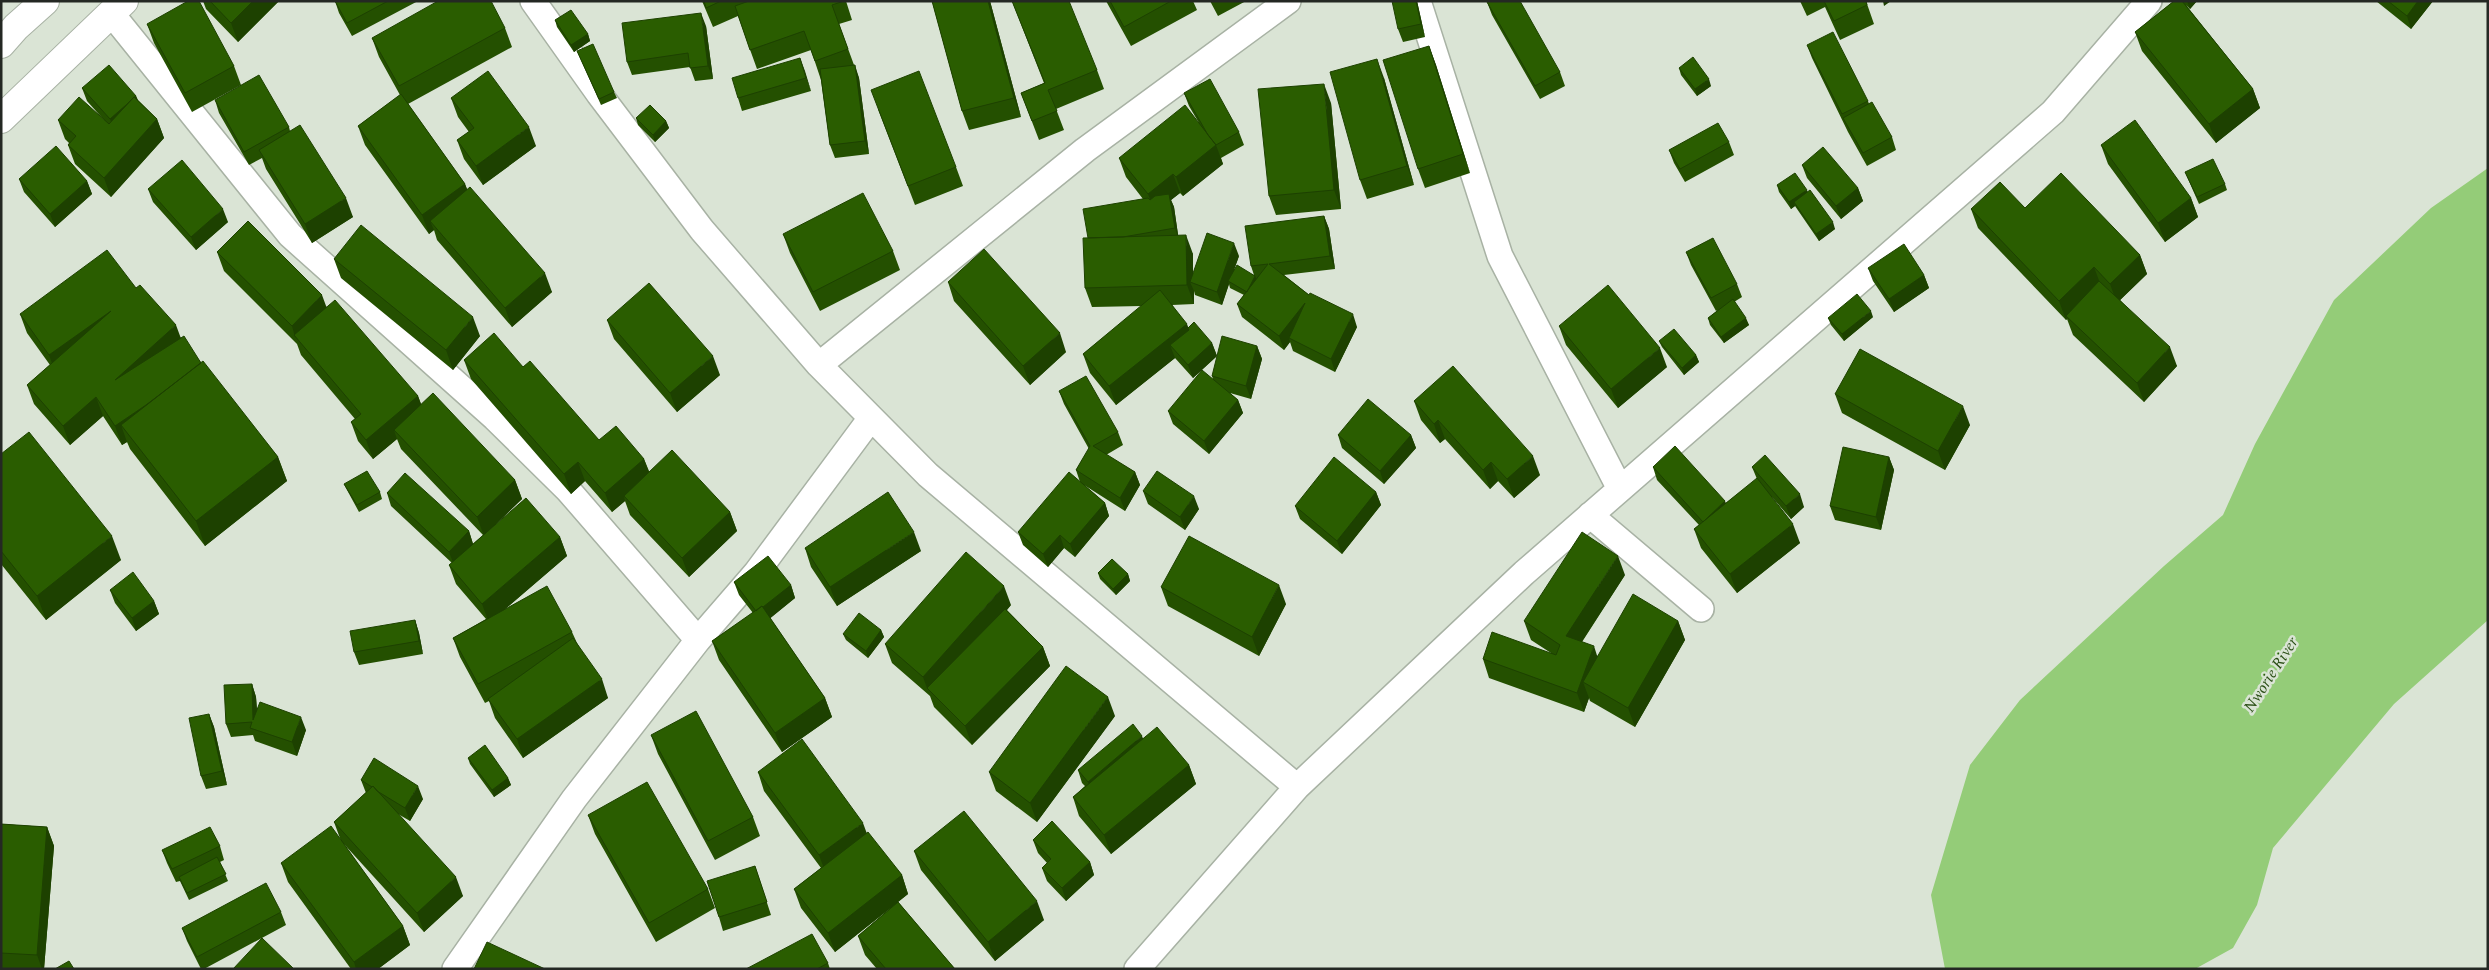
<svg xmlns="http://www.w3.org/2000/svg" width="2489" height="970" font-family="Spectral,serif">
<rect width="100%" height="100%" fill="#dae4d5"/>
<!-- water -->
<path fill="#94cc78" d="M2488,168V620L2394,704L2273,848L2257,905L2233,948L2195,969H1945L1931,895L1970,765L2020,700L2164,566L2223,515L2255,444L2334,300L2431,208Z"/>
<g fill="none" stroke-linecap="round" stroke-linejoin="round">
<defs>
<path id="minor" d="M533,1L599,94L702,230L819,365L928,475L1297,787
M1418,1L1500,256L1620,489
M111,13L290,235L495,418L568,490L698,640
M819,365L1085,150L1288,1
M1590,515L1701,609
M455,969L574,799L698,640L756,573L871,418
M1137,969L1297,787L1524,573L2053,112L2149,1"/>
<path id="secondary" d="M1,44L16,27L45,1
M1,119L124,1"/>
</defs>
<!-- minor casing -->
<use href="#minor" stroke="#a8b2a4" stroke-width="28"/>
<!-- secondary casing -->
<use href="#secondary" stroke="#a8b2a4" stroke-width="30"/>
<!-- minor -->
<use href="#minor" stroke="#fff" stroke-width="25"/>
<!-- secondary -->
<use href="#secondary" stroke="#fff" stroke-width="28"/>
</g>
<!-- wall -->
<path fill="#245000" d="M203,1H279L238,42L206,9Z
M335,1H418L352,36L339,13Z
M702,1H846L852,20L839,24L854,65L859,78L869,154L835,158L830,145L821,80L811,50L757,69L738,16L713,27Z
M932,1H990L1021,117L969,130L962,111Z
M1012,1L1097,70L1104,89L1056,109L1064,130L1039,140L1021,93L1044,83Z
M1106,1H1193L1197,10L1131,46Z
M1210,1H1246L1218,16Z
M1417,1L1425,37L1403,42L1398,29Z
M1800,1H1866L1874,24L1840,40L1825,7L1807,16Z
M2174,1H2197L2190,9L2186,5L2253,89L2260,108L2216,143L2142,51L2135,32Z
M2376,1H2433L2411,29Z
M1487,2L1560,72L1565,86L1540,99L1492,15Z
M555,20L588,34L590,41L574,52L557,27Z
M147,24L234,66L241,85L192,112L154,43Z
M706,26L713,79L695,81L690,67L632,75L627,62Z
M505,28L512,47L408,104L465,184L467,189L552,292L512,327L437,240L434,230L429,234L365,145L358,126L400,95L379,57L372,38Z
M1807,45L1868,101L1869,104L1892,137L1896,150L1867,166L1848,132L1812,58Z
M1429,46L1436,65L1470,173L1425,188L1418,169Z
M577,51L614,92L617,98L601,105Z
M800,58L811,91L742,111L738,98Z
M1679,68L1711,86L1697,96L1681,75Z
M1384,78L1414,185L1367,199L1360,180Z
M82,88L136,96L138,100L157,119L164,138L111,197L75,164L68,145L69,143L65,139L58,120H104L87,101Z
M1184,93L1239,132L1244,145L1221,158L1223,164L1183,196L1180,193L1171,200L1174,207L1178,235L1193,254V274L1239,256L1234,269L1254,275L1251,266L1324,216L1329,229L1335,269L1284,275L1309,295L1357,327L1335,372L1293,351L1290,342L1284,350L1242,317L1237,304L1244,295L1230,288L1229,284L1222,305L1195,295L1194,291V304L1172,305L1188,328L1212,343L1217,356L1193,378L1175,358L1116,405L1090,373L1083,354L1142,306L1092,307L1085,288L1088,238L1143,199L1126,177L1119,158L1199,123L1189,106Z
M451,98L536,146L483,185L464,159L457,140L469,132L458,117Z
M215,100L289,127L290,131L353,217L312,243L266,169L262,158L249,165L219,113Z
M1331,103L1341,209L1276,215L1269,196Z
M878,109L956,167L963,186L915,205Z
M636,118L666,121L669,128L655,142L638,125Z
M1729,142L1734,155L1685,182L1674,163L1669,150Z
M2101,145L2191,198L2198,217L2165,242L2108,164Z
M1802,165L1858,188L1863,201L1841,219L1807,178Z
M2185,172L2225,184L2227,190L2199,204Z
M19,179L87,181L92,194L55,227L24,192Z
M1777,185L1808,192L1835,229L1819,241L1795,206L1791,209L1779,192Z
M148,189L228,222L196,250L153,202Z
M2025,208L2140,255L2147,274L2120,300L2177,366L2144,402L2073,335L2067,319L2066,320L1978,228L1971,209Z
M783,234L893,251L900,270L820,311L790,253Z
M217,252L327,307L418,396L421,404L515,480L522,499L488,531L560,537L567,556L505,609L572,632L577,643L608,698L523,758L495,718L489,701L485,703L460,657L453,638L486,619L456,584L449,565L452,563L391,506L387,493L469,531L473,544L483,535L401,449L397,439L373,459L358,441L351,422L355,419L301,355L297,344L224,271Z
M1686,252L1737,284L1742,297L1734,302L1749,325L1724,343L1710,325L1708,318L1718,310L1716,311L1691,265Z
M334,259L480,336L453,370L341,278Z
M1868,268L1924,275L1929,288L1894,312L1873,281Z
M948,282L1066,352L1030,385L954,301Z
M136,288L181,338L278,457L287,481L205,546L130,449L127,442L122,445L103,416L70,445L34,404L27,385L50,365L27,333L20,314Z
M1873,317L1844,341L1831,325L1828,318Z
M607,320L720,375L677,412L614,339Z
M1559,326L1667,367L1618,408L1566,345Z
M1659,341L1696,355L1699,362L1684,375L1662,347Z
M1257,346L1262,359L1251,399L1230,393L1238,400L1243,413L1209,454L1173,424L1168,411L1213,379L1212,376Z
M464,360L523,367L599,440L644,459L649,471L730,512L737,531L689,577L630,515L625,501L612,512L585,481L571,494L471,379Z
M1059,391L1118,432L1123,445L1106,455L1135,472L1140,485L1125,511L1084,485L1105,503L1109,516L1075,557L1064,548L1048,567L1023,545L1018,532L1080,482L1076,470L1089,449L1064,404Z
M1835,394L1970,425L1945,470L1842,413Z
M1414,401L1540,475L1514,498L1498,481L1490,489L1445,439L1440,443L1421,420Z
M1338,435H1411L1416,448L1384,484L1342,448Z
M1,454L121,560L46,620L1,564Z
M1889,457L1894,470L1881,530L1835,520L1830,506Z
M1653,467L1726,503L1757,479L1752,467L1804,507L1791,519L1771,496L1800,543L1737,593L1701,548L1694,529L1699,525L1657,480Z
M344,484L380,492L382,499L359,512L347,490Z
M1143,491L1199,509L1185,530L1148,504Z
M1376,492L1381,505L1342,554L1300,519L1295,506Z
M805,548L921,551L837,606L811,567Z
M1098,573L1128,574L1130,581L1116,595L1100,579Z
M1625,575L1582,642L1597,656L1678,621L1685,640L1635,727L1590,701L1589,698L1584,712L1489,678L1483,659L1551,653L1531,640L1524,621Z
M734,582L791,585L795,598L770,618L825,698L832,717L782,752L719,660L712,641L753,613L739,595Z
M1161,587L1286,604L1259,656L1168,606Z
M110,590L154,601L159,614L136,631L115,603Z
M1011,605L1007,610L1043,647L1050,666L972,745L934,707L930,696L892,663L885,644Z
M415,620L419,633L423,654L359,665L354,652Z
M881,630L884,637L868,658L846,640L843,634Z
M252,684L256,697L257,709L306,730L297,756L255,741L253,735L231,737L226,724Z
M209,714L214,727L227,785L206,789L201,776Z
M1115,716L1037,822L996,791L989,772Z
M651,735L753,817L760,836L715,860L658,754Z
M1143,738L1189,765L1196,784L1111,854L1079,816L1073,797L1085,786L1082,783L1078,770Z
M468,758L508,778L511,785L494,797L470,764Z
M758,772L866,833L902,875L908,894L898,902L955,969H877L865,955L858,936L892,907L835,952L801,908L794,889L821,868L764,791Z
M361,780L423,799L410,821L398,814L463,896L424,932L343,843L403,926L410,945L378,969H351L288,882L281,863L341,841L334,822L366,793Z
M588,815L708,889L715,908L656,942L595,834Z
M1,824L47,827L54,846L44,969H1Z
M1033,840L1090,862L1094,875L1066,901L1047,881L1042,868L1047,863L1038,853Z
M220,846L224,860L220,862L228,881L189,900L180,881L176,882L167,863L162,850Z
M914,851L1044,920L995,961L921,870Z
M755,866L771,915L723,931L719,917Z
M281,912L286,925L204,969H201L187,941L182,928Z
M828,963L830,969H746Z"/>
<!-- shaded-wall -->
<path fill="#1d4100" d="M253,1H279L238,42L231,23Z
M988,1H990L1021,117L1014,98Z
M1416,1H1417L1425,37L1421,24Z
M1883,1H1891L1884,6Z
M2187,1H2197L2190,9Z
M2418,1H2433L2411,29L2407,16Z
M701,13L706,26L713,79L708,66Z
M588,34L590,41L574,52L571,45Z
M1429,46L1436,65L1470,173L1463,154Z
M800,58L805,71L811,91L806,78Z
M1377,59L1384,78L1414,185L1407,166Z
M855,65L859,78L869,154L865,141Z
M1709,79L1711,86L1697,96L1695,89Z
M1324,84L1331,103L1341,209L1334,190Z
M2253,89L2260,108L2216,143L2209,124Z
M136,96L141,109L115,132L110,119Z
M157,119L164,138L111,197L104,178Z
M666,121L669,128L655,142L653,135Z
M529,127L536,146L483,185L476,166Z
M1216,145L1223,164L1183,196L1176,177Z
M1173,174L1180,193L1171,200L1174,207L1179,241L1175,228L1155,213L1148,194Z
M87,181L92,194L55,227L50,214Z
M465,184L472,203L430,221L434,230L429,234L422,215Z
M1858,188L1863,201L1841,219L1836,206Z
M1807,190L1809,196L1794,202L1795,206L1791,209L1789,202Z
M346,198L353,217L312,243L305,224Z
M2191,198L2198,217L2165,242L2158,223Z
M223,209L228,222L196,250L191,237Z
M1324,216L1329,229L1335,269L1330,256Z
M1833,222L1835,229L1819,241L1816,234Z
M1186,235L1193,254V283L1190,282L1194,291V304L1187,285Z
M1234,243L1239,256L1230,282L1228,281L1229,284L1222,305L1217,292Z
M2140,255L2147,274L2117,303L2110,284Z
M2094,267L2101,286L2066,316L2067,319L2066,320L2059,301Z
M545,273L552,292L512,327L505,308Z
M1924,275L1929,288L1894,312L1889,299Z
M1255,276L1258,282L1247,292Z
M322,295L329,314L295,337L292,326Z
M1305,303L1289,338L1290,342L1284,350L1279,336Z
M111,311L56,374L49,355Z
M1871,311L1873,317L1844,341L1842,334Z
M1353,314L1357,327L1335,372L1331,359Z
M473,317L480,336L453,370L446,350Z
M1746,318L1749,325L1724,343L1721,337Z
M1187,324L1194,343L1170,345L1175,358L1116,405L1109,386Z
M176,325L183,344L115,380Z
M1060,333L1066,352L1030,385L1023,366Z
M1212,343L1217,356L1193,378L1188,365Z
M1257,346L1262,359L1251,399L1246,386Z
M2170,347L2177,366L2144,402L2137,383Z
M1660,348L1667,367L1618,408L1611,389Z
M1696,355L1699,362L1684,375L1682,368Z
M713,356L720,375L677,412L670,393Z
M204,367L121,425L127,442L122,445L115,426Z
M418,396L425,415L394,430L397,439L373,459L366,440Z
M96,397L103,416L70,445L63,426Z
M1238,400L1243,413L1209,454L1204,441Z
M1963,406L1970,425L1945,470L1938,451Z
M1438,420L1445,439L1440,443L1434,424Z
M1411,435L1416,448L1384,484L1380,471Z
M1533,456L1540,475L1514,498L1507,479Z
M278,457L287,481L205,546L196,521Z
M1889,457L1894,470L1881,530L1876,517Z
M644,459L651,478L624,496L625,501L612,512L605,493Z
M578,462L585,481L571,494L564,474Z
M1491,462L1498,481L1490,489L1483,470Z
M1135,472L1140,485L1125,511L1120,498Z
M515,480L522,499L484,536L477,517Z
M1376,492L1381,505L1342,554L1337,541Z
M1800,494L1804,507L1791,519L1786,506Z
M1194,496L1199,509L1185,530L1180,517Z
M1725,501L1730,514L1703,522Z
M1105,503L1109,516L1075,557L1070,544Z
M730,512L737,531L689,577L682,558Z
M1793,524L1800,543L1737,593L1730,574Z
M469,531L473,544L454,565L449,552Z
M914,532L921,551L837,606L830,587Z
M1060,535L1064,548L1048,567L1043,554Z
M112,536L121,560L46,620L37,596Z
M560,537L567,556L489,623L482,604Z
M1618,556L1625,575L1573,655L1566,636Z
M1128,574L1130,581L1116,595L1113,589Z
M791,585L795,598L762,625L757,612Z
M1279,585L1286,604L1259,656L1252,637Z
M1004,586L1011,605L933,694L927,688L923,677Z
M154,601L159,614L136,631L132,618Z
M415,620L419,633L423,654L419,641Z
M1678,621L1685,640L1635,727L1628,708Z
M881,630L884,637L868,658L866,651Z
M1594,646L1600,665L1583,682L1589,698L1584,712L1577,693Z
M1043,647L1050,666L972,745L965,726Z
M602,679L608,698L523,758L517,739Z
M252,684L256,697L258,730L253,720Z
M1108,697L1115,716L1037,822L1030,803Z
M825,698L832,717L782,752L775,733Z
M209,714L214,727L227,785L222,771Z
M301,717L306,730L297,756L292,742Z
M1142,736L1147,749L1093,795L1088,782Z
M1189,765L1196,784L1111,854L1104,835Z
M508,778L511,785L494,797L492,790Z
M418,786L423,799L410,821L405,808Z
M863,823L870,842L826,874L819,855Z
M47,827L54,846L44,969H42L37,955Z
M1090,862L1094,875L1066,901L1062,888Z
M902,875L908,894L835,952L828,933Z
M456,877L463,896L424,932L417,913Z
M1037,901L1044,920L995,961L988,942Z
M403,926L410,945L378,969H356L354,962Z"/>
<!-- building -->
<path fill="#2a5d00" stroke="#1d4100" d="M188,1H199L234,66L185,93L147,24Z
M210,1H253L231,23Z
M335,1H388L347,23Z
M438,1H491L505,28L399,86L372,38Z
M704,1H721L706,8Z
M749,1H844L832,5L848,49L815,61L804,31L750,50L735,6Z
M932,1H988L1014,98L962,111Z
M1012,1H1069L1097,70L1048,90L1057,111L1032,121L1021,93L1045,83Z
M1110,1H1171L1124,27Z
M1392,1H1416L1421,24L1398,29Z
M1488,1H1520L1560,72L1535,86L1487,2Z
M1824,1H1866L1867,5L1834,21Z
M2174,1H2182L2253,89L2209,124L2135,32Z
M2388,1H2418L2407,16Z
M571,10L588,34L571,45L555,20Z
M701,13L708,66L690,68L688,53L627,62L622,23Z
M1833,32L1868,101L1842,114L1807,45Z
M593,44L614,92L599,99L577,51Z
M1429,46L1463,154L1418,169L1383,60Z
M1693,57L1709,79L1695,89L1679,68Z
M800,58L806,78L738,98L732,78Z
M1377,59L1407,166L1360,180L1330,72Z
M109,65L136,96L135,97H134L126,105L110,119L82,88Z
M855,65L865,141L830,145L820,69Z
M488,71L529,127L476,166L457,140L474,128L451,98Z
M919,71L956,167L908,186L871,90Z
M259,75L289,127L244,152L215,100Z
M1210,79L1239,132L1216,145L1208,135L1184,93Z
M1324,84L1334,190L1269,196L1258,89Z
M401,94L465,184L422,215L358,126Z
M79,97L109,124L134,97L157,119L104,178L68,145L76,136L58,120Z
M1872,102L1892,137L1863,153L1843,118Z
M650,105L666,121L653,135L636,118Z
M1185,105L1216,145L1176,177L1173,174L1148,194L1119,158Z
M2135,120L2191,198L2158,223L2101,145Z
M1718,123L1729,142L1680,169L1669,150Z
M300,125L346,198L305,224L259,150Z
M56,146L87,181L50,214L19,179Z
M1823,147L1858,188L1836,206L1802,165Z
M2213,159L2225,184L2197,197L2185,172Z
M182,160L223,209L191,237L148,189Z
M1795,173L1807,190L1789,202L1777,185Z
M2061,173L2140,255L2110,284L2094,267L2059,301L1971,209L2000,182L2025,208Z
M470,187L545,273L505,308L430,221Z
M1810,190L1833,222L1816,234L1794,202Z
M863,193L893,251L813,292L783,234Z
M1169,194L1175,228L1123,237L1088,238L1083,209L1148,198L1150,200L1155,196Z
M1324,216L1330,256L1269,264L1309,295L1310,293L1353,314L1331,359L1289,338L1305,303L1279,336L1237,304L1268,264L1251,266L1245,226Z
M248,221L322,295L292,326L217,252Z
M361,225L473,317L446,350L334,259Z
M1207,233L1234,243L1217,292L1190,282Z
M1186,235L1187,285L1085,288L1083,238Z
M1713,238L1737,284L1711,298L1686,252Z
M1904,244L1924,275L1889,299L1868,268Z
M984,249L1060,333L1023,366L948,282Z
M107,250L136,288L140,285L176,325L115,380L184,336L201,363L146,405L115,426L96,397L63,426L27,385L111,311L49,355L20,314Z
M1237,265L1255,276L1247,292L1228,281Z
M2099,281L2170,347L2137,383L2066,316Z
M649,283L713,356L670,393L607,320Z
M1608,285L1660,348L1611,389L1559,326Z
M1160,290L1187,324L1109,386L1083,354Z
M1857,294L1871,311L1842,334L1828,318Z
M1733,299L1746,318L1721,337L1708,318Z
M335,300L418,396L366,440L351,422L361,414L294,335Z
M1194,322L1212,343L1188,365L1170,345L1189,330L1188,328Z
M1674,329L1696,355L1682,368L1659,341Z
M494,333L523,367L530,361L599,440L616,426L644,459L605,493L578,462L564,474L464,360Z
M1222,336L1257,346L1246,386L1212,376Z
M1860,349L1963,406L1938,451L1835,394Z
M203,361L278,457L196,521L121,425Z
M1453,366L1533,456L1507,479L1491,462L1483,470L1438,420L1434,424L1414,401Z
M1202,370L1238,400L1204,441L1168,411Z
M1086,376L1118,432L1093,446L1135,472L1120,498L1076,470L1090,446L1059,391Z
M433,393L515,480L477,517L394,430Z
M1368,399L1411,435L1380,471L1338,435Z
M29,432L112,536L37,596L1,551V454Z
M1675,446L1725,501L1703,522L1653,467Z
M1843,447L1889,457L1876,517L1830,506Z
M672,450L730,512L682,558L624,496Z
M1765,455L1800,494L1786,506L1752,467Z
M1334,457L1376,492L1337,541L1295,506Z
M367,471L380,492L357,505L344,484Z
M1157,471L1194,496L1180,517L1143,491Z
M1069,472L1105,503L1070,544L1060,535L1043,554L1018,532Z
M405,473L469,531L449,552L387,493Z
M1757,478L1793,524L1730,574L1694,529Z
M888,492L914,532L830,587L805,548Z
M526,498L560,537L482,604L449,565Z
M1582,532L1618,556L1566,636L1594,646L1577,693L1483,659L1492,632L1556,655L1560,645L1524,621Z
M1189,536L1279,585L1252,637L1161,587Z
M966,552L1004,586L923,677L885,644Z
M768,556L791,585L763,607L762,606L756,611L734,582Z
M1112,559L1128,574L1113,589L1098,573Z
M133,572L154,601L132,618L110,590Z
M547,586L572,632L478,684L453,638Z
M1633,594L1678,621L1628,708L1583,682Z
M762,606L825,698L775,733L712,641Z
M1005,609L1043,647L965,726L927,688Z
M859,613L881,630L866,651L843,634Z
M415,620L419,641L354,652L350,631Z
M573,638L602,679L517,739L488,699Z
M1066,666L1108,697L1030,803L989,772Z
M252,684L253,720L260,702L301,717L292,742L250,728L252,722L226,724L224,685Z
M696,711L753,817L708,841L651,735Z
M209,714L222,771L201,776L189,718Z
M1133,724L1142,736L1088,782L1078,770Z
M1157,727L1189,765L1104,835L1073,797Z
M802,739L863,823L819,855L758,772Z
M485,745L508,778L492,790L468,758Z
M374,758L418,786L405,808L377,791L373,786L372,787L361,780Z
M647,782L708,889L649,923L588,815Z
M373,786L456,877L417,913L334,822Z
M964,811L1037,901L988,942L914,851Z
M1052,821L1090,862L1062,888L1042,868L1051,859L1033,840Z
M1,824L47,827L37,955L1,953Z
M331,826L403,926L354,962L281,863Z
M210,827L220,846L172,869L162,850Z
M868,832L902,875L828,933L794,889Z
M217,857L226,874L187,893L179,877Z
M755,866L767,902L719,917L707,881Z
M266,883L281,912L197,957L182,928Z
M898,902L955,969H886L858,936Z
M812,934L828,963L817,969H746Z
M262,938L294,969H233Z
M487,942L545,969H474Z
M69,961L74,969H55Z"/>
<g text-anchor="middle" stroke-width="5" stroke-linejoin="round" paint-order="stroke">
<!-- water labels -->
<g font-size="16" font-style="italic" fill="#2b4f16" stroke="#dae4d5">
<text transform="translate(2270 674) rotate(-57)" y="6">Nworie River</text>
</g>
</g>
<!-- border -->
<rect width="2489" height="970" fill="none" stroke="#242823" stroke-width="5"/>
</svg>
